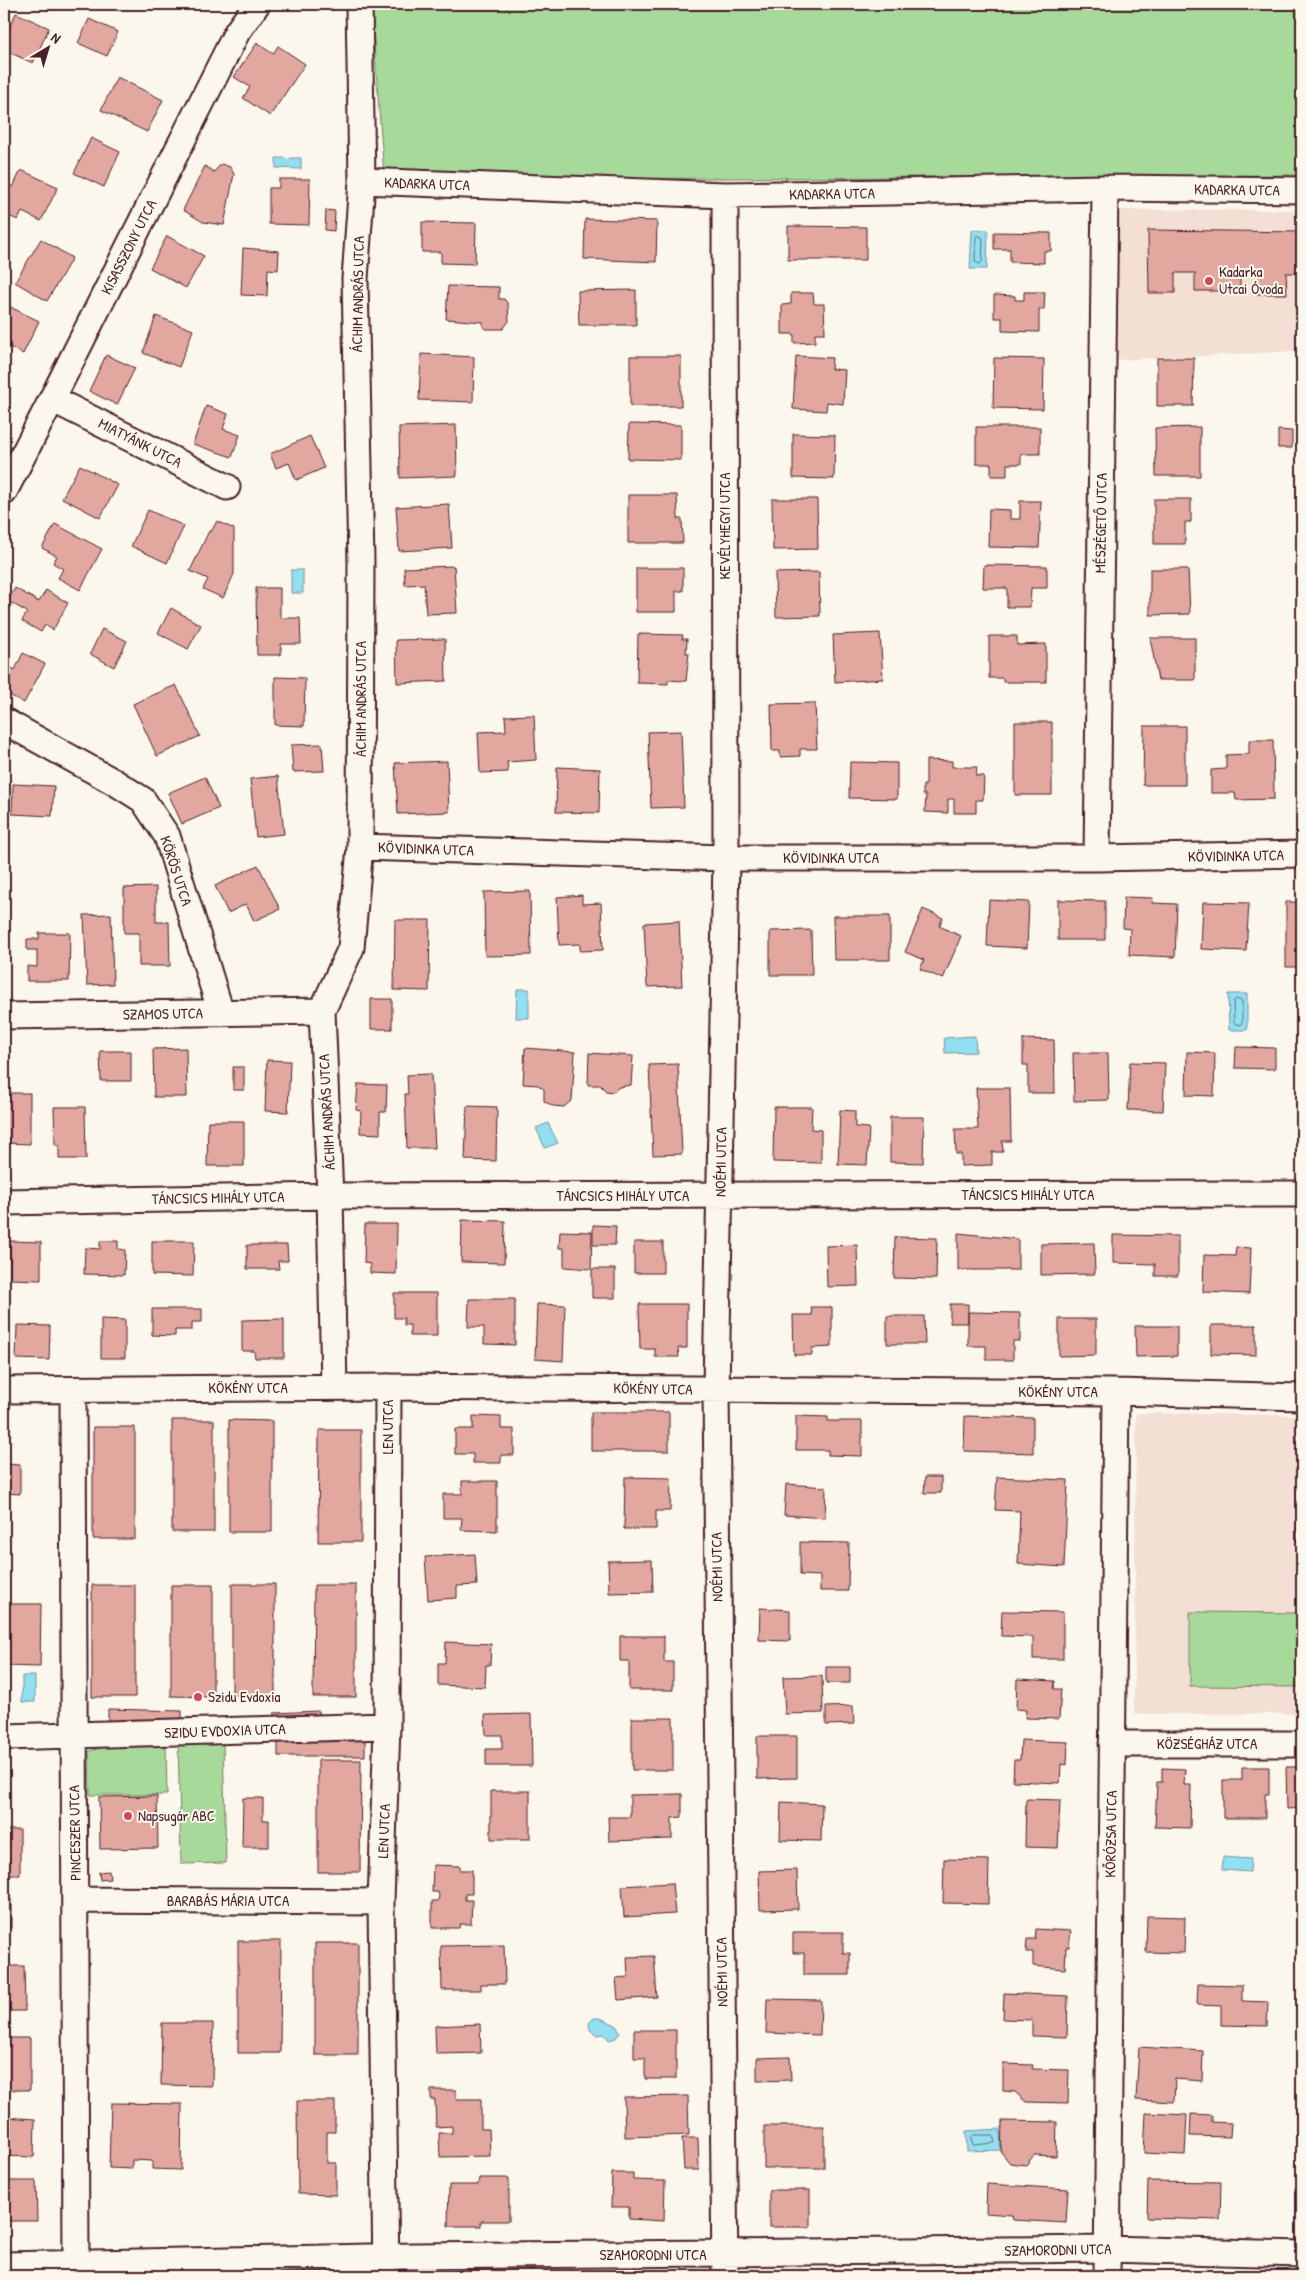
<svg xmlns="http://www.w3.org/2000/svg" width="1306" height="2280" font-family="'Patrick Hand',sans-serif">
<rect width="100%" height="100%" fill="#fbf7ec"/>
<filter id="ink" filterUnits="userSpaceOnUse"><feTurbulence type="fractalNoise" baseFrequency=".02" numOctaves="2"/><feDisplacementMap in="SourceGraphic" scale="10" xChannelSelector="R" yChannelSelector="G"/><feConvolveMatrix kernelMatrix="1 2 1 2 8 2 1 2 1" color-interpolation-filters="sRGB"/></filter>
<g filter="url(#ink)">
<!-- built -->
<path fill="#f4dfd5" d="M1117,210H1302V351L1116,360Z
M1136,1413L1302,1415V1714H1134Z"/>
<!-- green -->
<path fill="#a7d99a" stroke="#787c62" d="M371,4H1302V175L551,179L384,175Z
M1190,1612L1302,1613V1687L1190,1686Z
M178,1739H223L226,1863L181,1864Z
M111,1745L166,1746L167,1795H90L89,1751Z"/>
<!-- water -->
<path fill="#92dff1" stroke="#7592a2" d="M276,158H285L288,160L291,158H301V169L276,168Z
M972,230H988L987,269H970Z
M291,570H303V593H291Z
M517,989H529V1018H516Z
M1228,994H1247V1030H1229Z
M975,1036L976,1052L945,1053L944,1038Z
M548,1123L558,1143L545,1148L536,1128Z
M22,1676H35V1702H22Z
M1223,1857L1251,1859L1250,1872L1222,1870Z
M594,2018H600L616,2025L620,2033L616,2038L609,2040L604,2034L597,2035L590,2030L589,2023Z
M1000,2129L1001,2150L967,2151L966,2131Z"/>
<g fill="none" stroke-linecap="round" stroke-linejoin="round">
<!-- shore -->
<path stroke="#676c7a" stroke-width="1" d="M978,235L983,238L982,262L980,264L975,262L976,237Z
M1236,999L1242,1001V1023L1240,1025L1234,1023L1233,1002Z
M974,2135H993L995,2143L973,2145L971,2138Z"/>
</g>
<!-- building -->
<path fill="#e2a8a0" stroke="#4a1f2b" d="M16,13L49,28L33,63L4,50V39Z
M89,19L118,32L107,56L78,43Z
M257,43L273,54L278,46L305,64L270,116L243,98L250,87L234,77Z
M117,77L163,100L147,132L101,110Z
M91,138L120,152L104,187L74,173Z
M221,164L230,167L234,174L224,225L203,222L183,210L205,166L214,172Z
M21,170L58,187L41,221L22,212L18,220L4,214V187L6,184L13,187Z
M279,179H310L309,225L269,224V188H279Z
M326,210L335,211L334,231L325,230Z
M585,219L657,221L656,262L584,259Z
M422,222L476,223L475,264L441,263V252H422Z
M788,226L866,227V260H788Z
M1148,230L1302,232V273H1286L1287,294H1257V273H1240V291H1195V273H1175V293H1149Z
M994,232L1051,233V251H1044V263L1010,262V249H994Z
M167,236L204,256L186,288L150,268Z
M41,239L72,258L47,301L15,282Z
M243,248L279,251L278,270L268,269L267,296L241,295Z
M448,286L499,287V299H504L508,304L509,321L503,329H486L483,327V322L446,319Z
M636,290V325H579L578,291Z
M1024,292H1045L1044,309H1039V332L1002,331V318H994V295L1015,296V300H1024Z
M791,293H813L814,304H824L825,333H815V342L794,343V334H782V305L791,304Z
M4,304L39,321L23,354L4,344Z
M156,316L193,330L179,367L143,353Z
M421,354L474,357L473,402L419,400Z
M106,355L135,368L117,405L89,391Z
M630,356H681V406H630Z
M796,356L832,358L831,369L845,370L843,404L827,402L826,411L793,409Z
M994,358L1044,359L1043,409L993,408Z
M1157,358H1194L1193,406H1157Z
M206,406L228,414L223,429L240,435L232,457L193,444Z
M629,424L681,425V460L628,459Z
M456,425L457,476L400,478L399,427Z
M976,427H1040V454H1021V464H1007V476H991V464H976Z
M1200,427V476H1156L1155,428Z
M1278,430L1292,431V448H1278Z
M793,434L835,435L834,479L793,478Z
M310,436L324,468L296,480L289,463L276,468L270,454Z
M80,465L118,485L100,518L62,498Z
M628,495H677L678,519H682L683,543H628Z
M772,499H817L818,549L773,550Z
M1154,499H1191V522H1185V544H1154Z
M1020,501H1041L1039,548L988,547L989,509L1010,510V519H1020Z
M449,504L452,548L399,551L396,507Z
M148,510L184,526L167,563L131,546Z
M217,521L234,529V574L223,598L203,589L208,579L190,571L209,531L211,532Z
M55,524L102,549L80,590L58,578L63,569L53,563L57,556L42,548Z
M984,565L1047,566V588H1031L1030,607H1007V588H983Z
M454,566L457,613L426,614L424,584L405,585L404,568Z
M636,568H683V591H676V612H636Z
M1150,569H1188L1190,614L1150,615Z
M819,572L820,616L776,617L775,573Z
M15,588L39,602L46,590L68,603L53,630L45,625L41,632L22,621L27,612L8,601Z
M256,588H280V618H300L301,644H281V655H257Z
M171,608L201,625L188,649L158,633Z
M102,629L127,641L114,667L90,654Z
M880,633L883,679L835,682L833,635Z
M638,634L683,635L682,639H687L686,653H689L686,681L668,680V684L637,683Z
M989,636H1017V645L1046,644V682H1003V678H989Z
M1150,638H1195V680H1158Z
M445,639L446,681L397,683L396,640Z
M23,653L45,664L24,703L4,692L6,682L4,681V669L6,665L15,670Z
M275,677L305,678L304,726L275,725Z
M176,685L200,736L157,756L133,704Z
M815,703L817,749H800V756L780,757V751H772L771,704Z
M534,715L536,760L507,762L508,772L480,773L478,732L506,731L505,716Z
M1015,722H1052V795H1015Z
M1144,726H1185V785H1143Z
M681,731L684,807L651,808L648,732Z
M1249,740H1273L1274,799L1236,800L1235,793H1211V770L1226,769V755L1249,754Z
M322,744L324,771L293,772L291,745Z
M926,760L952,761V767H977L976,776H984L983,800H976V813H954V799H948V813L925,812L926,795H923V785H926Z
M447,761L449,812L398,814L395,763Z
M850,762L897,763V799L849,798Z
M557,767L600,769L599,813L556,812Z
M278,776L284,834L256,837L250,779Z
M205,777L219,808L182,824L168,793Z
M13,784L54,786L52,816L12,814Z
M258,865L280,909L254,921L246,904L228,913L215,886Z
M156,887V922H169L170,966H139V933H124V888Z
M530,891L531,955L485,956L484,892Z
M582,895V904L601,903L603,950L580,951V944L559,945L557,897Z
M1124,897L1153,898L1152,903L1177,904L1175,957L1129,955L1130,929L1123,928Z
M989,900L1029,902L1027,948L987,946Z
M1058,900L1105,901V940H1058Z
M1203,902L1249,903L1246,951L1201,949Z
M1286,902H1302V967H1286Z
M923,909L943,918L939,926L961,936L943,979L920,969L924,960L905,952Z
M111,914L113,984L87,985L84,915Z
M833,916H890V960H834Z
M395,920H430L429,991L394,990Z
M679,921L682,986L647,987L644,923Z
M811,930L812,975H770V931Z
M39,933H70L69,981H27V966L37,967V950H27V939H39Z
M371,999H392V1029H371Z
M1023,1039L1054,1040L1055,1093H1028V1065H1023Z
M1236,1047L1275,1048V1069L1235,1068Z
M186,1048L187,1097H154L153,1049Z
M525,1048L575,1052L572,1100L564,1107L553,1106L544,1101V1089L538,1085L523,1084Z
M100,1051H131V1081H101Z
M1187,1052L1215,1053L1214,1096L1186,1095Z
M589,1053L633,1056L631,1085L619,1087L613,1092L606,1091L600,1085H588Z
M1073,1053H1108L1109,1100L1074,1101Z
M267,1060L290,1061L288,1112L265,1111Z
M1130,1062L1165,1063L1163,1111L1128,1110Z
M678,1064L682,1154L653,1155L649,1065Z
M233,1067H244V1090H233Z
M431,1074L435,1148H407L405,1094H408L407,1075Z
M358,1084L387,1085L386,1112H380V1134L360,1133L361,1111L356,1110Z
M976,1088H1010L1011,1141H1002L1003,1152H992V1165L961,1166V1154H956L955,1129H978Z
M4,1093H30V1144L4,1143Z
M467,1106L497,1107L496,1161L465,1160Z
M54,1107H85L86,1159H59V1145H55Z
M774,1107H812L811,1129L821,1130V1163L773,1162Z
M840,1110L855,1111V1127L869,1128L867,1165L838,1164Z
M890,1117H924L923,1163L890,1162Z
M208,1121H244V1166H207Z
M462,1220L505,1221L504,1263L461,1262Z
M365,1224H397L396,1274L370,1273V1264L364,1263Z
M593,1225L616,1226L615,1245H593Z
M560,1231L592,1232L591,1269L564,1267V1248H559Z
M958,1233L1018,1239V1270H958Z
M1113,1235L1178,1236V1276H1155V1264L1113,1263Z
M895,1237L937,1238L936,1279L894,1278Z
M10,1241L41,1242V1280L10,1279Z
M100,1241H118V1249L125,1250L124,1275L84,1274L85,1248L100,1249Z
M152,1241H194L193,1276L152,1275Z
M634,1242H663V1273H634Z
M1094,1243L1095,1274L1041,1275V1244Z
M247,1245H287L288,1261H278L279,1269H247Z
M857,1245L858,1286L827,1287L826,1246Z
M1236,1247L1251,1248L1249,1294L1203,1292L1204,1255L1235,1256Z
M592,1269H615V1298H592Z
M394,1293H437V1336H410V1325H404V1318H394Z
M469,1299H515V1345L484,1344V1327H468Z
M537,1304L565,1305L563,1361L535,1359Z
M639,1304H687V1348H678L679,1357H655V1349H640Z
M950,1304H968V1323H950Z
M811,1307H832V1347L812,1348V1355H794L793,1315H812Z
M152,1309H202V1322H192V1330H175V1336L152,1335Z
M968,1312L1020,1313V1341H1013V1360H986V1346H968Z
M1302,1315V1358H1300Z
M887,1316H924L925,1344H887Z
M101,1319L125,1320V1358H101Z
M284,1319V1358H255L254,1351H242V1320Z
M1059,1319H1096V1355L1059,1356Z
M17,1325L50,1326L49,1360L16,1359Z
M1211,1325H1256V1355L1211,1354Z
M1135,1326H1177V1356L1136,1357Z
M591,1412H669V1451H591Z
M473,1416L501,1417V1429H514V1455H501V1463H473V1454H455V1429H473Z
M796,1416L828,1417V1421H862V1456L828,1455V1450H796Z
M965,1416L1033,1418V1453L964,1451Z
M172,1420H214V1532H172Z
M229,1420L272,1421V1532H229Z
M1298,1422H1302V1450H1298Z
M93,1427H135V1539H93Z
M319,1430H361V1542H318Z
M1298,1450H1302V1543L1297,1542Z
M4,1464L20,1465V1494L4,1493Z
M625,1477L671,1478L670,1511H656V1529H624Z
M925,1477H941V1493H924Z
M997,1477L1068,1480L1064,1567L1018,1564L1020,1511L995,1510Z
M462,1481H497V1531L461,1530L462,1518H443V1494H462Z
M786,1484L826,1487L825,1518L784,1515Z
M800,1542L849,1543L848,1591H820V1576L800,1575Z
M475,1554L477,1585L457,1586V1598L428,1600L425,1557Z
M652,1560L653,1592L609,1593L608,1561Z
M232,1584H275V1695H232Z
M92,1585H135V1697H92Z
M171,1585H213V1697L171,1696Z
M314,1585H356V1697H313Z
M5,1604H41L40,1667L4,1666Z
M760,1608L790,1610V1641L759,1640Z
M1002,1611L1063,1612V1659H1033V1637L1001,1636Z
M620,1636H664V1662H673V1690H629V1661H620Z
M446,1642L491,1644L490,1665H486L485,1687L438,1685V1663H445Z
M826,1667H850V1683H826Z
M822,1676L823,1713L785,1714L783,1677Z
M1017,1679L1055,1681L1054,1689H1061L1059,1719L1025,1718L1026,1710L1016,1709Z
M853,1706L854,1724L826,1725V1707Z
M108,1709L182,1711V1727L108,1725Z
M319,1711L320,1725L275,1727L274,1713Z
M531,1714L532,1766H486V1749H502V1735H486L485,1715Z
M632,1718H673V1770H632Z
M757,1736H797V1778L757,1779Z
M278,1739H365V1756H278Z
M1021,1740L1068,1742L1067,1765L1061,1764L1060,1783L1013,1781L1014,1760H1020Z
M318,1760H361L360,1872H318Z
M1242,1767H1269V1794H1265V1818H1223V1780H1242Z
M1286,1767H1302V1808L1287,1809Z
M1162,1768L1185,1769L1184,1785H1191L1190,1828L1155,1827L1157,1782H1162Z
M491,1791H530V1839H491Z
M682,1794V1817L672,1818V1839L609,1841L608,1817H630V1795Z
M157,1796L158,1848L100,1849L99,1797Z
M243,1798H263V1820H269V1847H242Z
M1026,1799L1060,1800L1058,1848L1025,1847Z
M781,1802L822,1804L821,1841L780,1840Z
M4,1830H20V1875H4Z
M944,1859L989,1860L988,1904L943,1903Z
M433,1865L460,1866V1870H472V1894H465V1900H472L471,1924H460L459,1928H432V1901H438L439,1896L438,1892H432Z
M797,1870L798,1909L760,1910L759,1871Z
M109,1871L110,1879L100,1880L99,1872Z
M672,1883L675,1914L624,1917L622,1886Z
M4,1899H11V1928H4Z
M1147,1916L1185,1917L1184,1953L1146,1952Z
M1036,1929L1071,1931L1069,1947H1066L1065,1969L1033,1966V1952H1026L1027,1939H1035Z
M793,1932H843V1953H850V1975H804V1953H793Z
M238,1941H281L280,2053H238Z
M315,1943H358V2055H315Z
M504,1945L505,1984H481V1990H442L441,1946Z
M654,1956L657,1997L618,2000L616,1978L628,1977L627,1957Z
M4,1966H24L25,2011H4Z
M1198,1984L1242,1985V2001L1268,2002L1267,2026L1221,2025V2006L1197,2005Z
M1004,1993L1068,1996L1067,2037L1032,2036V2020L1003,2019Z
M767,1999L821,2000L820,2035L766,2033Z
M162,2023H213L212,2086L161,2085Z
M480,2024L481,2053L436,2054L435,2026Z
M634,2030H676V2079H645V2058H634Z
M4,2038H30V2090H4Z
M1139,2047L1203,2051L1202,2081L1175,2079L1174,2102L1136,2100Z
M790,2057L791,2080L757,2081V2058Z
M1003,2064L1033,2065L1032,2069L1069,2070L1068,2103L1026,2102L1015,2092L1003,2091Z
M431,2090H456V2099H481V2129H489L490,2156L440,2157L439,2133H452V2126L436,2127L435,2100H431Z
M688,2096L689,2135L625,2137L624,2097Z
M297,2101H335V2132H327V2163H336V2195L298,2194Z
M111,2103L182,2104L181,2170L152,2169V2161L132,2160V2169L109,2168Z
M1146,2113L1187,2115L1185,2155L1144,2153Z
M1191,2114L1212,2115V2122L1231,2123L1230,2137L1190,2136Z
M4,2117L35,2119L34,2157L4,2156Z
M1002,2121L1057,2122L1056,2156L1034,2155L1026,2165L1010,2163L1001,2152Z
M764,2126H824V2168H764Z
M682,2138H698L699,2170H684Z
M612,2173H633V2180L665,2181L664,2221L629,2219V2207H611Z
M479,2178H509V2221H481V2226H448L449,2185H478Z
M4,2181H36L37,2221H4Z
M1148,2181L1221,2182L1220,2220L1147,2218Z
M987,2184L1068,2189L1066,2223L1013,2220L1012,2215L986,2213Z
M769,2190H810V2227H769Z"/>
<g fill="none" stroke-linecap="round" stroke-linejoin="round">
<defs>
<path id="minor" d="M362,181L725,195L1105,188L1302,190
M725,195L726,858L716,1389L725,2276
M52,399L227,487
M4,492L52,399L237,32L257,4
M4,721L116,783L143,800L167,836L221,1013
M360,847L726,858H1097L1302,854
M1097,858L1105,188
M4,1016L322,1011
M4,1202L330,1196L1302,1194
M334,1387L330,1196L322,1011L351,948L360,847L361,562L355,279L362,181L359,4
M4,1390L388,1387L1116,1392L1302,1397
M73,1390L76,2276
M4,1737L387,1726
M1112,1744H1302
M76,1900L381,1902
M4,2265L413,2256L1107,2249L1302,2254
M386,2276L381,1902L387,1726L388,1387
M1107,2276L1116,1392"/>
</defs>
<!-- minor casing -->
<use href="#minor" stroke="#4a1f2b" stroke-width="29"/>
<!-- minor -->
<use href="#minor" stroke="#fbf7ec" stroke-width="25"/>
</g>
</g>
<!-- markers -->
<g fill="#d1495b" stroke="#fbf7ec" stroke-width="2">
<circle cx="1209" cy="281" r="5"/>
<circle cx="198" cy="1697" r="5"/>
<circle cx="128" cy="1816" r="5"/>
</g>
<g text-anchor="middle" stroke-width="4" stroke-linejoin="round" paint-order="stroke">
<!-- street labels -->
<g font-size="15" fill="#4a1f2b" stroke="#fbf7ec">
<text transform="translate(427 184) rotate(2)" y="5">KADARKA UTCA</text>
<text transform="translate(1237 190) rotate(1)" y="5">KADARKA UTCA</text>
<text transform="translate(832 194) rotate(-1)" y="5">KADARKA UTCA</text>
<text transform="translate(129 247) rotate(-63)" y="5">KISASSZONY UTCA</text>
<text transform="translate(358 294) rotate(-89)" y="5">ÁCHIM ANDRÁS UTCA</text>
<text transform="translate(140 443) rotate(27)" y="5">MIATYÁNK UTCA</text>
<text transform="translate(1101 523) rotate(-89)" y="5">MÉSZÉGETŐ UTCA</text>
<text transform="translate(725 526) rotate(-90)" y="5">KEVÉLYHEGYI UTCA</text>
<text transform="translate(361 699) rotate(-90)" y="5">ÁCHIM ANDRÁS UTCA</text>
<text transform="translate(426 849) rotate(2)" y="5">KÖVIDINKA UTCA</text>
<text transform="translate(1236 856) rotate(-1)" y="5">KÖVIDINKA UTCA</text>
<text x="831" y="863">KÖVIDINKA UTCA</text>
<text transform="translate(176 871) rotate(72)" y="5">KÖRÖS UTCA</text>
<text transform="translate(163 1014) rotate(-1)" y="5">SZAMOS UTCA</text>
<text transform="translate(327 1112) rotate(-93)" y="5">ÁCHIM ANDRÁS UTCA</text>
<text transform="translate(721 1162) rotate(-89)" y="5">NOÉMI UTCA</text>
<text x="1028" y="1200">TÁNCSICS MIHÁLY UTCA</text>
<text x="623" y="1201">TÁNCSICS MIHÁLY UTCA</text>
<text transform="translate(218 1198) rotate(-1)" y="5">TÁNCSICS MIHÁLY UTCA</text>
<text x="248" y="1393">KÖKÉNY UTCA</text>
<text transform="translate(653 1389) rotate(1)" y="5">KÖKÉNY UTCA</text>
<text x="1058" y="1397">KÖKÉNY UTCA</text>
<text transform="translate(388 1427) rotate(-90)" y="5">LEN UTCA</text>
<text transform="translate(717 1567) rotate(-91)" y="5">NOÉMI UTCA</text>
<text transform="translate(225 1731) rotate(-2)" y="5">SZIDU EVDOXIA UTCA</text>
<text x="1207" y="1749">KÖZSÉGHÁZ UTCA</text>
<text transform="translate(384 1831) rotate(-88)" y="5">LEN UTCA</text>
<text transform="translate(75 1833) rotate(-91)" y="5">PINCESZER UTCA</text>
<text transform="translate(1111 1834) rotate(-89)" y="5">KŐRÓZSA UTCA</text>
<text x="228" y="1906">BARABÁS MÁRIA UTCA</text>
<text transform="translate(722 1972) rotate(-91)" y="5">NOÉMI UTCA</text>
<text transform="translate(1058 2250) rotate(-1)" y="5">SZAMORODNI UTCA</text>
<text x="653" y="2260">SZAMORODNI UTCA</text>
</g>
<!-- poi labels -->
<g font-size="15" fill="#4a1f2b" stroke="#fbf7ec" text-anchor="start">
<text x="1219" y="277">Kadarka<tspan x="1219" dy="17">Utcai Óvoda</tspan></text>
<text x="208" y="1702">Szidu Evdoxia</text>
<text x="138" y="1821">Napsugár ABC</text>
</g>
</g>
<!-- margin -->
<rect width="1306" height="2280" fill="none" stroke="#fbf7ec" stroke-width="20"/>
<rect x="10" y="10" width="1286" height="2260" fill="none" stroke="#4a1f2b" stroke-width="2" filter="url(#ink)"/>
<!-- north arrow -->
<g transform="translate(48 48) rotate(38)" stroke="#fbf7ec" stroke-width="4" paint-order="stroke">
<path d="M0-4L9 19L0 12L-9 19Z" fill="#4a1f2b"/>
<text y="-8" font-size="14" font-weight="bold" text-anchor="middle" fill="#4a1f2b">N</text>
</g>
</svg>
